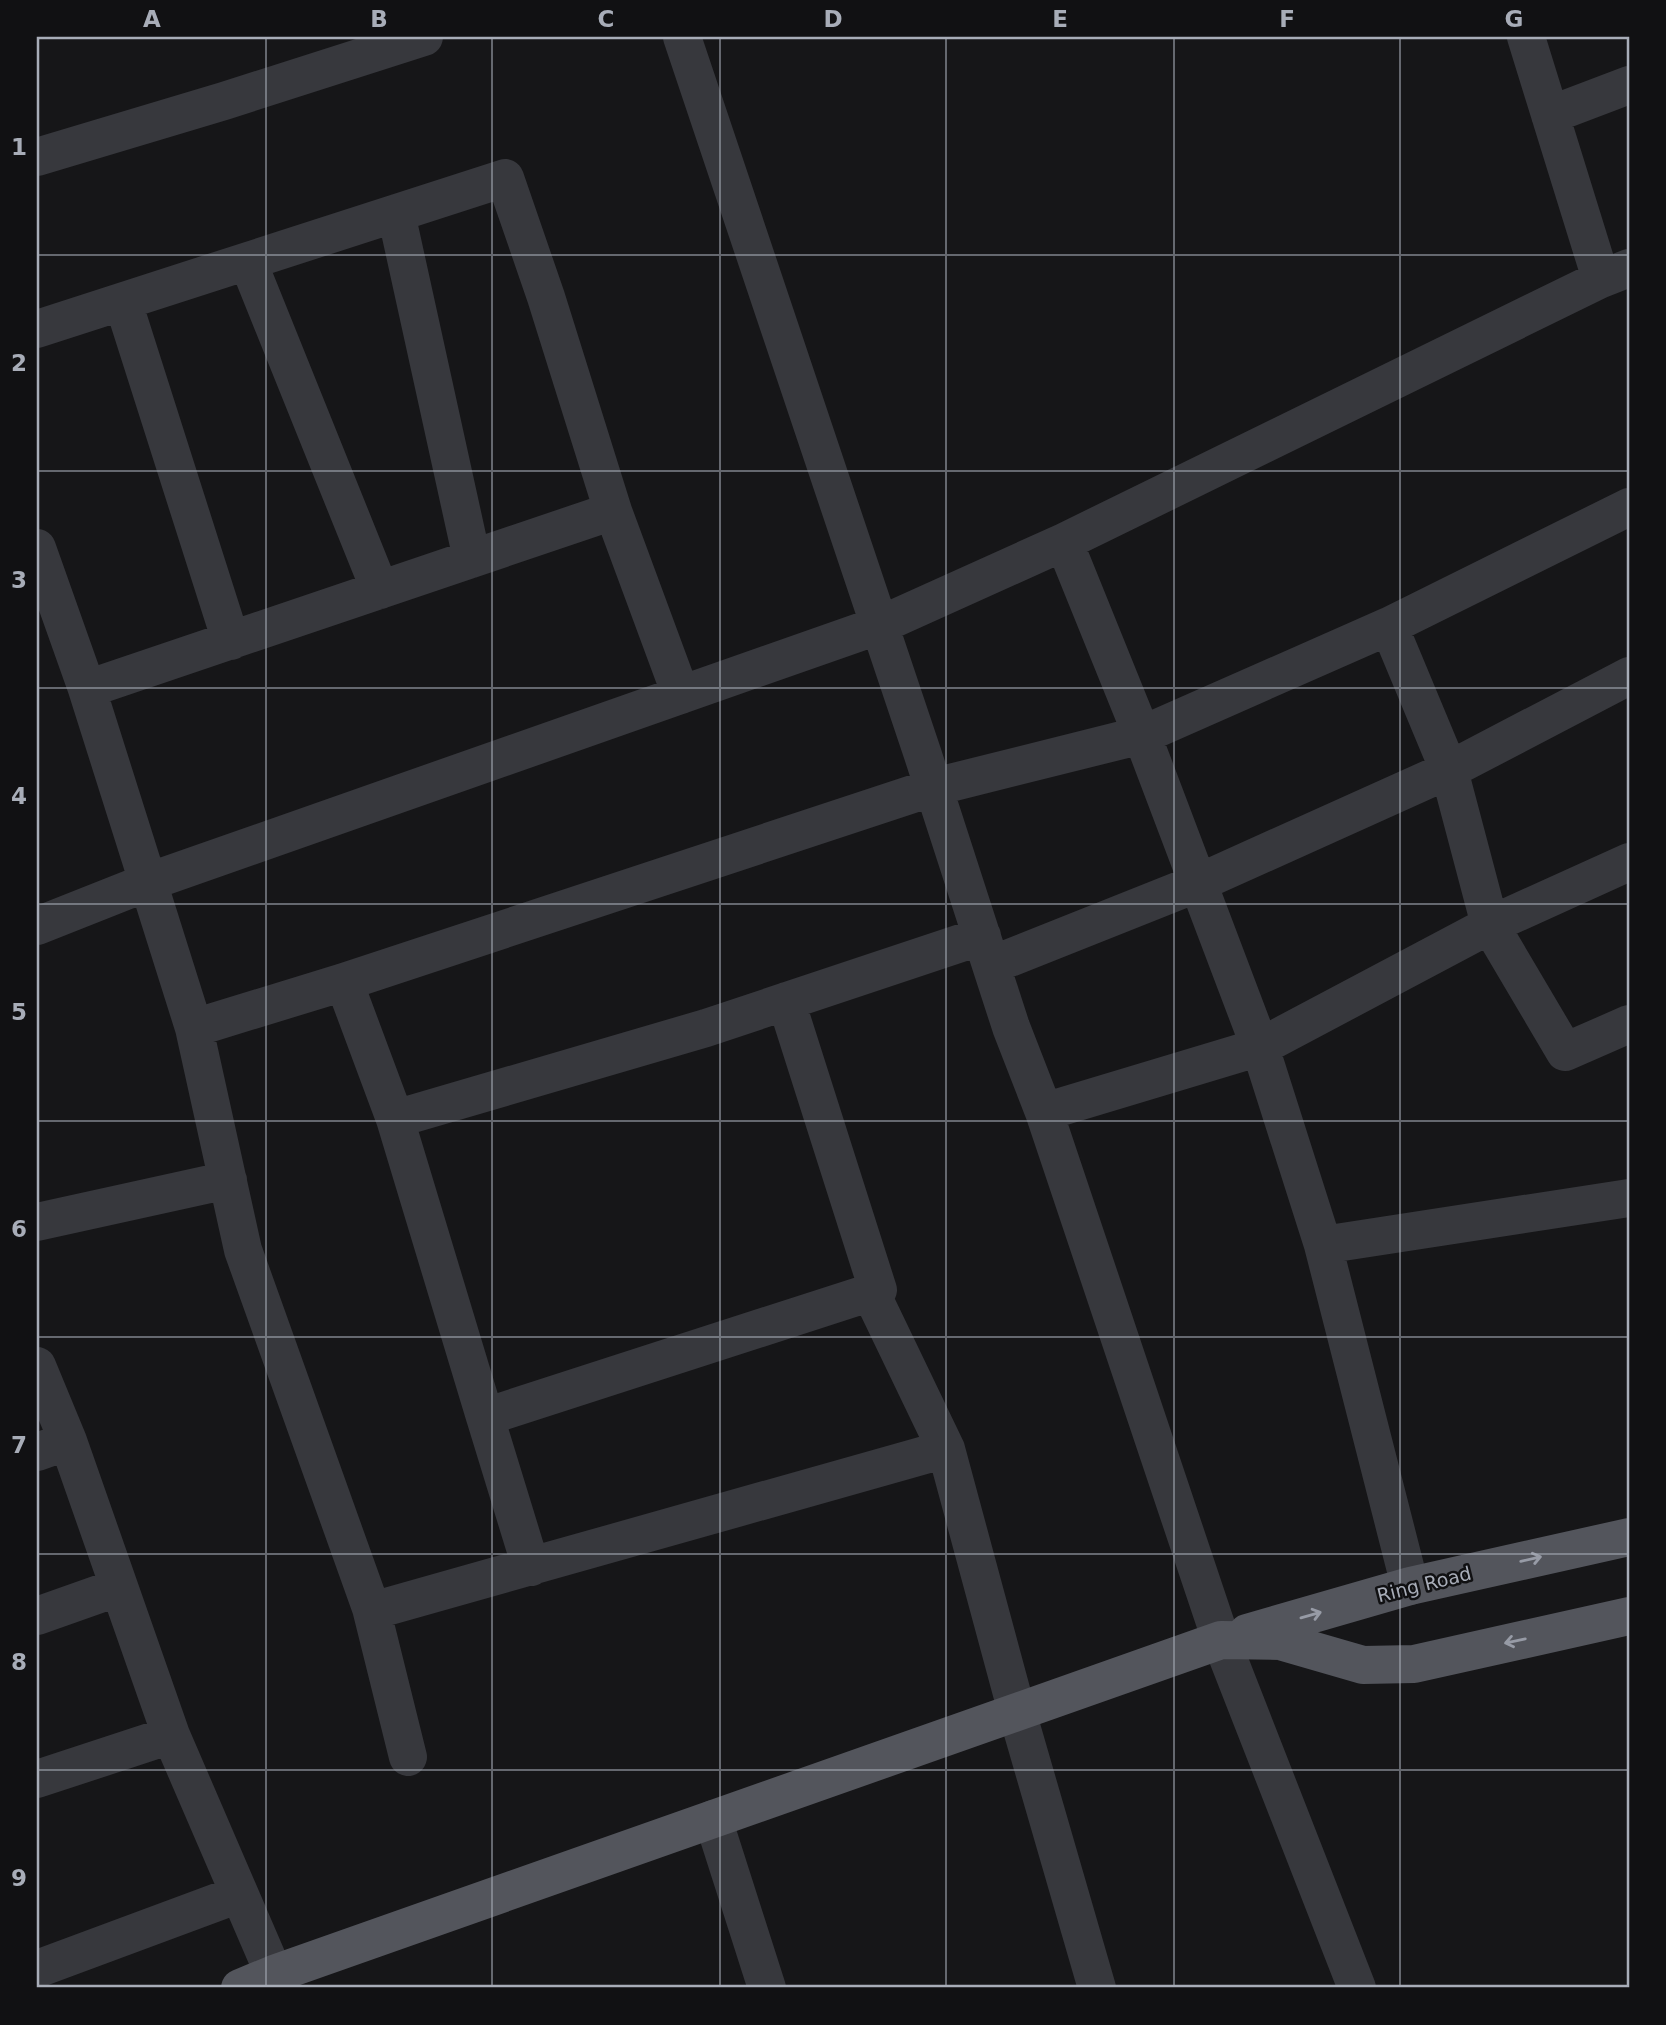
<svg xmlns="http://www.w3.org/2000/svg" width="1666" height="2025" font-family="'DejaVu Sans',sans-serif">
<rect width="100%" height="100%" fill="#161618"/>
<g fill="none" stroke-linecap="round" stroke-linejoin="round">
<!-- minor -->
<path stroke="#37383d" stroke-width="38" d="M682,37L923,755L1011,1027L1044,1112L1221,1640L1357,1988
M1526,37L1601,279
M1550,115L1629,85
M37,157L224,101L424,37
M396,213L472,559
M248,262L380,590
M123,302L231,641
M37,329L505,178L546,297L613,511
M1064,542L1601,279L1629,268
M37,548L87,689L148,882L880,625L1064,542L1142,735L1389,626L1449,770L1490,925L1565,1052L1629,1024
M1389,626L1629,507
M87,689L613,511L681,695
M37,926L148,882L194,1028L344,982L934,787L1142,735L1260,1047L1490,925L1629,862
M992,965L1198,883L1449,770L1629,676
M344,982L395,1119L706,1028L982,936
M194,1028L243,1250L371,1608L408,1757
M1044,1112L1260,1047L1323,1245
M395,1119L485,1417L878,1290L786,1001
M37,1222L228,1180
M871,1293L946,1449L1017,1712L1097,1988
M37,1366L68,1441L171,1735L274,1974
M485,1417L531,1567
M37,1452L68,1441
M1410,1586L1323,1245L1629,1198
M372,1611L946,1449
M37,1616L119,1587
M37,1779L171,1735
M713,1819L767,1988
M37,1969L239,1894"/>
<!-- major -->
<path stroke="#53555c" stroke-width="38" d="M1247,1633L1410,1586L1629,1537
M240,1988L274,1974L1221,1640L1280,1641L1363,1665L1414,1664L1629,1616"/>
</g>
<!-- one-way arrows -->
<defs><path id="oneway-shaft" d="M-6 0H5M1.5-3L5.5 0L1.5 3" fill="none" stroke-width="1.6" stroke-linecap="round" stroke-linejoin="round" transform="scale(1.75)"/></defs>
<g stroke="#979ba6">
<use href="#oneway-shaft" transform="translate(1531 1559) rotate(-13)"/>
<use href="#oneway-shaft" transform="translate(1311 1615) rotate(-16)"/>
<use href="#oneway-shaft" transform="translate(1515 1641) rotate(168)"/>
</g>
<!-- grid -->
<path fill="none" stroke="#a8adb8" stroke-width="2" stroke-opacity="0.55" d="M266,37V1988M492,37V1988M720,37V1988M946,37V1988M1174,37V1988M1400,37V1988M37,255H1629M37,471H1629M37,688H1629M37,904H1629M37,1121H1629M37,1337H1629M37,1554H1629M37,1770H1629"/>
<g text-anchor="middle" stroke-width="5" stroke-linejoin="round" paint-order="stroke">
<!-- street labels -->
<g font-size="19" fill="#a8adb8" stroke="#111113">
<text transform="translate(1424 1584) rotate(-14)" y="7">Ring Road</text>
</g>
</g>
<!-- border -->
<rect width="1666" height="2025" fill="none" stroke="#111113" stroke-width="77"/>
<rect x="38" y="38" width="1590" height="1948" fill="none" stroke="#a8adb8" stroke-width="2.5"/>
<g font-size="23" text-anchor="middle" font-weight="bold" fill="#a8adb8">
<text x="152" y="27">A</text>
<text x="379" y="27">B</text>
<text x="606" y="27">C</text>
<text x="833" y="27">D</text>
<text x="1060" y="27">E</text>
<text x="1287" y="27">F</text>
<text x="1514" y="27">G</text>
<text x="19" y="155">1</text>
<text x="19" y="371">2</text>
<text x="19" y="588">3</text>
<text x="19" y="804">4</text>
<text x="19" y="1020">5</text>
<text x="19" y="1237">6</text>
<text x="19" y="1453">7</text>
<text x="19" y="1670">8</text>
<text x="19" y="1886">9</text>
</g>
</svg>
